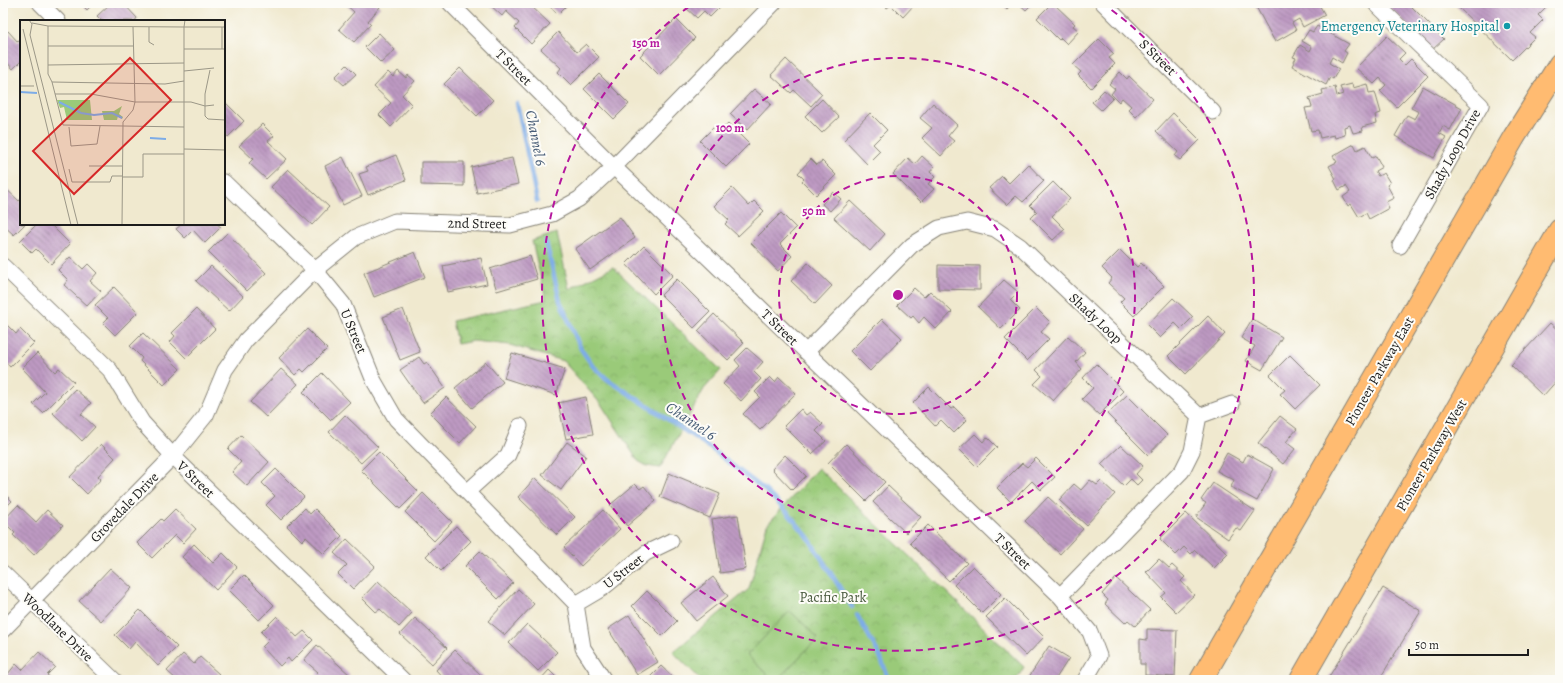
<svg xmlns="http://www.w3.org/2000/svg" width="1563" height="683" font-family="Alegreya,serif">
<defs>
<pattern id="park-crowns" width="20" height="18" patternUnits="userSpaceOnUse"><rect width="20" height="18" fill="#9aca79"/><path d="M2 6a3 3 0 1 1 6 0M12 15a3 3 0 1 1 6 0" fill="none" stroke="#84ad68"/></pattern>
<pattern id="building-back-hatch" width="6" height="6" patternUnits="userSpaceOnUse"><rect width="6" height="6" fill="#bd9ac2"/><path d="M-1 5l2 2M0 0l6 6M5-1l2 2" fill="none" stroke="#997d9d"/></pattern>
</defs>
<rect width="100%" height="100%" fill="#fdfcf7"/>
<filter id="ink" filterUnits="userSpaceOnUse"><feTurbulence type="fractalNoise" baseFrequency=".025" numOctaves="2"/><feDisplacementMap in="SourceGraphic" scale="8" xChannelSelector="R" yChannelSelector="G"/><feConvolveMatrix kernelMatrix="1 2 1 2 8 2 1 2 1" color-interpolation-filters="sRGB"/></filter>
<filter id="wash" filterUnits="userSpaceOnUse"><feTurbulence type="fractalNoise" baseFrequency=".012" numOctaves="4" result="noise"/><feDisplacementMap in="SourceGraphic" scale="16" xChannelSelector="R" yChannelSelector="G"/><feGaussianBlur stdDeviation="0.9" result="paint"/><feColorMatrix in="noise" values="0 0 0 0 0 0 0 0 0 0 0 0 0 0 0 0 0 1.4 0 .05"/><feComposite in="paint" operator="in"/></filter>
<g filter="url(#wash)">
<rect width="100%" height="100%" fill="#f0e9cf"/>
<!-- park -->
<path fill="url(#park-crowns)" stroke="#5b734a" d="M557,233L569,289L613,267L721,370L704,389L660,468L647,466L638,461L601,404L563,361L510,345L474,341L457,344L452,321L546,300L532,241Z
M818,468L1024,667L1016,680H701L673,652L749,589L767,525Z"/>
<!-- garden -->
<path fill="#9aca79" stroke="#5b734a" d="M790,611L818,638L777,680H773L747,655Z"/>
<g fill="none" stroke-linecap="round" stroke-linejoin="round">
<!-- stream -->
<path stroke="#7dace7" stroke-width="4.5" d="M517,103L537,201
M546,242L560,301L581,349L592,365L607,379L702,442L765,490L787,512L808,537L852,607
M857,615L880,656L889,680"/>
</g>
<g id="blocks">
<!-- building -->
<path fill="url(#building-back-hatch)" d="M80,3H94L87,10Z
M111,3H123L137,18L135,21H102L97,16Z
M344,3H376L380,7L368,21L371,24L354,42L339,29L354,12Z
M488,3H528L550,24L531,44L515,28L519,23L506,11L502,16Z
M546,3H569L558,14Z
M686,3H726L723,6L722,5L710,17L704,11L697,18L684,6Z
M878,3H912L914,5L903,17L891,5L887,8L883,4L881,6Z
M1001,3H1013L1007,9Z
M1018,3H1033L1026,10Z
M1052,3H1053L1075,24L1073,26L1079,31L1067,44L1061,38L1059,40L1037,18Z
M1254,3H1318L1325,15L1303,27L1299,19L1292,23L1296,30L1275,42Z
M1385,3H1408L1444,39L1432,50Z
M1454,3H1550L1538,15L1543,20L1530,33L1535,37L1512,60Z
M676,19L695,38L659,75L640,56Z
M1317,26L1349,44L1344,51L1347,53L1342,63L1332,57L1329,63L1339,69L1333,79L1330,77L1326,85L1292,66L1296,58L1293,57L1300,45L1310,51L1312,47L1302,41L1309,30L1313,32Z
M8,31L18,42L21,39V61L13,69L3,58V36Z
M558,32L577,52L586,44L599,57L571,85L558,72L561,68L541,49Z
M379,33L395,50L381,63L365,47Z
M1387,36L1405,53L1399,59L1405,65L1411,59L1428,76L1397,107L1380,91L1386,85L1380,78L1374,84L1356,68Z
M1099,39L1114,54L1109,58L1115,64L1091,88L1078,75L1081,72L1073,65Z
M786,59L822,94L811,106L794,90L791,93L771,75Z
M347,65L356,74L344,85L335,77Z
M460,68L493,100L477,116L444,84Z
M398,71L406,78L408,75L415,81L402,95L412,105L391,127L379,115L391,103L374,87L388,72L393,77Z
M1120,72L1127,79L1129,76L1153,99L1136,117L1128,109L1131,106L1122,98L1119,102L1111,94L1115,89L1109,84Z
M599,74L629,104L614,119L584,89Z
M1352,84L1353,88L1367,84L1369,93L1375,92L1381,113L1375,115L1377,123L1362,127L1363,131L1353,133L1350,125L1344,127L1345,135L1335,138L1334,135L1320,138L1318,130L1311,131L1305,108L1312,107L1309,98L1323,94L1322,90L1335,87L1337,96L1343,94L1340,87Z
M1423,86L1462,108L1450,130L1443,126L1439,133L1446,137L1434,158L1395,136L1407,115L1415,119L1419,112L1411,108Z
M754,89L771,104L747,130L730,114Z
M1104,90L1113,98L1101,110L1092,102Z
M822,99L839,117L822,133L805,116Z
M224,101L244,121L228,137L224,133Z
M933,103L957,125L948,136L954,141L941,156L922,138L932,128L920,118Z
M870,113L887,130L873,144L880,151L867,164L844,140Z
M1173,113L1200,140L1180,160L1175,156L1178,152L1156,131Z
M728,123L749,144L726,167L700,141L714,127L719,132Z
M262,124L274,136L268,141L287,159L266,179L249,163L253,159L239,146Z
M1354,144L1357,150L1365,146L1372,158L1376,156L1382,167L1375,171L1378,176L1384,173L1390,183L1387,185L1394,198L1386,202L1389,208L1369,219L1366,213L1359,217L1351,204L1348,206L1343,197L1350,192L1346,186L1339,190L1334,180L1336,179L1329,166L1337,162L1333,156Z
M396,155L406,180L368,195L359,174L368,171L366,167Z
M922,156L934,167L930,172L935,177L928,184L934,189L921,202L893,174L908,158L915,164Z
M343,157L362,196L343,205L325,166Z
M512,158L518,184L477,193L471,167Z
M811,159L817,165L822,161L836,175L816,195L802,181L804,179L798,173Z
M421,162H464V186L421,185Z
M1028,164L1044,181L1023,202L1016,196L1007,205L989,188L1002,176L1009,183Z
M288,169L329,207L312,225L271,187Z
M1053,182L1070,199L1052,216L1065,229L1053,240L1031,218L1037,212L1030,205Z
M3,186L19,201L21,199V224H25L14,235L3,225V219L5,217L3,215Z
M732,188L749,206L754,201L764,211L738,236L725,224L729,220L714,206Z
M833,192L841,199L830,211L822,204Z
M850,201L885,234L870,251L834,218Z
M781,213L796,228L780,244L792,256L778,271L751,243Z
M620,217L635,238L590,270L575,249Z
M37,224H50L70,244L51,264L36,249L32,253L20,241Z
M182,224H217L221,227L205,243L193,230L185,238L176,229Z
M227,233L266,273L247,291L208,252Z
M644,246L673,275L654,294L626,264Z
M1120,250L1137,267L1141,263L1164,286L1134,316L1120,302L1124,298L1108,283L1112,278L1102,268Z
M415,252L425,277L374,297L364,273Z
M530,256L537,279L497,291L490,269Z
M70,257L83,269L88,264L97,273L90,281L101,291L87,306L64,285L68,280L58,270Z
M481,258L487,284L448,292L443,266Z
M808,263L832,286L815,304L791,281Z
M938,265L980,266V290L938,289Z
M211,266L243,296L229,311L196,281Z
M677,279L710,312L694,328L661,295Z
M1004,280L1018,292L1010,300L1020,310L1001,329L978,307Z
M114,287L138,312L115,335L103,323L108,318L95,305Z
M914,288L924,297L930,291L952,312L936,329L924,317L919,323L913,316L911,318L897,305Z
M1173,298L1193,317L1181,329L1175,323L1160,338L1147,325Z
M1036,308L1050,322L1041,332L1049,339L1027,361L1005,339Z
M196,309L215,329L186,358L170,342L175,336L172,333Z
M403,309L420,352L400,360L383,317Z
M714,314L744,343L728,360L698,331Z
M1208,316L1225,334L1186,374L1168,356Z
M882,319L902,338L870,371L850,351Z
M1252,319L1282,337L1262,370L1246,361L1255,346L1241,338Z
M4,322L16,334L20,329L34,343L10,367L3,359V323Z
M1550,323L1560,332V377L1543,396L1511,365Z
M307,329L327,349L304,372L301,369L295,375L279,358Z
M143,333L180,369L164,385L140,361L142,358L130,346Z
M1068,336L1085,352L1076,362L1082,369L1053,401L1034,384L1042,376L1036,370Z
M747,348L763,362L754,372L761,379L741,401L723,384L740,366L735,360Z
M37,353L55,372L59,368L74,382L43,413L33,404L45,392L22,368Z
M512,353L565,369L556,395L504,378Z
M1290,355L1320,385L1295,409L1280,394L1285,390L1270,375Z
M419,357L424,364L427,362L445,388L423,403L400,370Z
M486,362L503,382L472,408L455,388Z
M1096,364L1123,391L1099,415L1082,399L1093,388L1083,378Z
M281,369L298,384L266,417L250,402Z
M322,373L350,402L331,420L303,392Z
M770,377L775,382L779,377L796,393L760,430L743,414L760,397L755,392Z
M929,387L951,409L954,407L967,420L954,433L941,420L935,426L913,403Z
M75,389L91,403L81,414L95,427L82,441L53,413Z
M1127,395L1167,435L1148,455L1107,414Z
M446,397L476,426L460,443L430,413Z
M586,397L593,434L566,439L558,403Z
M801,409L806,415L810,412L823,424L816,431L826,441L812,454L784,426Z
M345,415L378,447L361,463L329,432Z
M1280,416L1297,429L1286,442L1295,449L1283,464L1258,443Z
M975,434L983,442L987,437L997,447L977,467L959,449Z
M241,435L269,462L247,486L232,472L241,462L228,449Z
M567,442L586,456L561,490L542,475Z
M101,444L115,458L98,476L101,479L87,494L70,477Z
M846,444L885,482L866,501L828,463Z
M1121,445L1143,466L1136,474L1142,480L1137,485L1131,479L1124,486L1101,464Z
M379,452L418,491L400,509L361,470Z
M1227,453L1243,462L1247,454L1274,469L1257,501L1231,487L1234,480L1217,471Z
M785,455L806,476L792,490L772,469Z
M1036,458L1055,477L1041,490L1032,481L1011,502L997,488L1022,463L1027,467Z
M276,469L304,497L281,520L266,505L275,496L262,483Z
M669,473L720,494L710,518L660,497Z
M535,478L575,517L557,535L518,497Z
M1090,480L1097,485L1101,481L1115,494L1086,525L1059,500L1074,484L1081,490Z
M1213,483L1255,511L1241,531L1236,528L1228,539L1196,517L1206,503L1201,500Z
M635,484L640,489L644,486L656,501L627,526L610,505Z
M888,486L921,517L906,533L873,502Z
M3,492L12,501L3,510Z
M423,493L452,522L434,541L405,512Z
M1048,497L1083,529L1060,554L1025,521Z
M18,505L36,522L47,510L63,525L34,555L13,535L15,533L3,521Z
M305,508L310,514L315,509L342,536L324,554L306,537L302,541L287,526Z
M175,509L196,529L183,543L175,535L152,558L137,543L161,519L163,521Z
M603,510L620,529L581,566L564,547Z
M1186,513L1228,554L1214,568L1195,550L1191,554L1184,547L1176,555L1160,539Z
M738,515L746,569L720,573L712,519Z
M928,525L967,563L949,581L910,543Z
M456,526L471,541L441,571L426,556Z
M347,539L375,566L353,589L338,574L347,565L334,553Z
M194,544L213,563L223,553L237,567L216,590L182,557Z
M480,551L513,583L498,599L465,566Z
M1159,559L1169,568L1172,565L1185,577L1181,581L1194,595L1176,612L1161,597L1166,593L1146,572Z
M973,566L1001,594L982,613L954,585Z
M110,568L132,588L101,621L79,601Z
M244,575L274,605L259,620L229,590Z
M713,577L728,596L696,621L681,603Z
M1116,578L1150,610L1135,626L1128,620L1125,623L1105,604L1108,600L1102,594Z
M378,581L412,613L399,627L380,609L376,612L362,598Z
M1383,588L1421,611L1379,680H1327Z
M518,589L534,604L505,635L488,621Z
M647,591L677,621L662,636L632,606Z
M1005,598L1044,637L1026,656L986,617Z
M140,610L177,647L158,666L135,642L129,649L115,635Z
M629,615L658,662L637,675L608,629Z
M277,616L297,637L304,631L313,640L291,662L288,658L280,666L262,647L269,640L261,632Z
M415,618L447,648L432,664L400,634Z
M527,624L557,652L538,671L509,643Z
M1147,629L1177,630L1175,677L1145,675V664H1140V639L1147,640Z
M317,645L350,675L345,680H323L316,674L318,672L304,660Z
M1049,646L1069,658L1055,680H1027Z
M455,650L484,678L482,680H445L436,670Z
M39,652L55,667L47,675L53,680H3L16,664L22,670Z
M183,654L194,664L200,657L219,674L213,680H177L167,671Z
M661,666L676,680H647Z
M549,670L559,680H540Z"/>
</g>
</g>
<g filter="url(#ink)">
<use href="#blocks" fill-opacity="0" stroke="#868276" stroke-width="1"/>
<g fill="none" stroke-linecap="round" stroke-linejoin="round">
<defs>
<path id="street" d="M40,3L58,21
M450,3L614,167L1060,596L1090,632L1099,656L1085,680
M1103,3L1213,112
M1375,3L1481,105L1400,246
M224,182L315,270L343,304L374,381L396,419L576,604L583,648L604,680
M3,266L110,370L142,422L173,456L403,680
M806,352L912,245L939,228L967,222L995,229L1020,246L1199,416L1192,451L1182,471L1060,596
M1199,416L1232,404
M467,492L508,455L520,426
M3,573L114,680
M576,604L603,588L646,553L671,541
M3,630L173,456L206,415L225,370L246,340L315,270L356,237L395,221L510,225L552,214L579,199L614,167L774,3"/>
<path id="primary" d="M1201,680L1514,137L1560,64
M1301,680L1560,230"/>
</defs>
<!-- street casing -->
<use href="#street" stroke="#868276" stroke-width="17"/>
<!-- primary casing -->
<use href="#primary" stroke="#868276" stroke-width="24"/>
<!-- street -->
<use href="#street" stroke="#fff" stroke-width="15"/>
<!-- primary -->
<use href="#primary" stroke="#ffbb71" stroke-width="22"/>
</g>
</g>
<!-- distance rings -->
<g fill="none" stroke="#b5179e" stroke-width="2" stroke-dasharray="7 5">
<circle cx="898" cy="295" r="119"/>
<circle cx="898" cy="295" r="237"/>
<path d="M1102 3A356 356 0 1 1 694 3"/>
</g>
<!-- markers -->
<circle fill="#0f9aa8" stroke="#fdfcf7" stroke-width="1.5" cx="1507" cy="26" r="4"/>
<g text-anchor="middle" stroke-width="4" stroke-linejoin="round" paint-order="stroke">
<!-- culture labels -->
<g font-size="14" fill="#0d838f" stroke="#fdfcf7" text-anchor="end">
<text x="1499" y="31">Emergency Veterinary Hospital</text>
</g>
<!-- street labels -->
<g font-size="14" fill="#1c1c1c" stroke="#fdfcf7">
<text transform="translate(1158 57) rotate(44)" y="5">S Street</text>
<text transform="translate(514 67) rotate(45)" y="5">T Street</text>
<text transform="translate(1452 154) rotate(-61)" y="5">Shady Loop Drive</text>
<text transform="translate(477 223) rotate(1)" y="5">2nd Street</text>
<text transform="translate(1096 318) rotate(43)" y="5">Shady Loop</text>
<text transform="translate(780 327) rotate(44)" y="5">T Street</text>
<text transform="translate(354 331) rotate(67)" y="5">U Street</text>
<text transform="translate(1379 371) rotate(-60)" y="5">Pioneer Parkway East</text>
<text transform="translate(1431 455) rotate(-60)" y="5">Pioneer Parkway West</text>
<text transform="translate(196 479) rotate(44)" y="5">V Street</text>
<text transform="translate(124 507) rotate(-46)" y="5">Grovedale Drive</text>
<text transform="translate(1013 551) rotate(44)" y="5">T Street</text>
<text transform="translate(623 571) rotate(-38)" y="5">U Street</text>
<text transform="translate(58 627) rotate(44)" y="5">Woodlane Drive</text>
</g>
<!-- park labels -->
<g font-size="14" fill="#48593d" stroke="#fdfcf7">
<text x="833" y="602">Pacific Park</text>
</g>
<!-- water labels -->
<g font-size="15" font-style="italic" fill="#485d77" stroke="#fdfcf7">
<text transform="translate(536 138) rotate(79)" y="5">Channel 6</text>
<text transform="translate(691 421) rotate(34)" y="5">Channel 6</text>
</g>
</g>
<!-- overview -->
<g transform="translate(20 20)">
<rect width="205" height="205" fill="#f0e9cf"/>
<path d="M37,80H70L72,100H47L44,87L40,88ZM102,86L99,94L103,97L102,99L98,96L97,100H84L82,91H94Z" fill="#9aca79"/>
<path fill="none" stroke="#7dace7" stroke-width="2" d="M0,72L17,73M39,82L61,93M61,93L74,95L92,93L102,98M130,118L146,119"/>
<path fill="none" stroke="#9b9787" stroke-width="1" d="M9,0L12,4L10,15L58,205M165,0L164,7H205M12,3L28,6L164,7V205M28,6V54L32,62L43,105L164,107M129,7V22L134,25M202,7V29M3,9L51,205M28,26H113M164,29H205M28,45L164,43M190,50L185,74V96L188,99L205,100M164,51L194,48M32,62L145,64L164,61M0,66H14M35,74H71L115,82H171L185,86L194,85M49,107L51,126L77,124L80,106M164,129L205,130M69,146H102M49,149L52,162H90L92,156H102M102,157H123V134H164M102,205L103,102L113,90L115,82L113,7M191,205L205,204"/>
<path fill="#d62828" fill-opacity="0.15" stroke="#d62828" stroke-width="2" d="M110,38L151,80L54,174L13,131Z"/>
<rect width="205" height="205" fill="none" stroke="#1c1c1c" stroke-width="2"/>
</g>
<circle cx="898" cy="295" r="6" fill="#b5179e" stroke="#fdfcf7" stroke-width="2"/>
<g font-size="12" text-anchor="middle" font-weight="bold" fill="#b5179e" stroke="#fdfcf7" stroke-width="4" stroke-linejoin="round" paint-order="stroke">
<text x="646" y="47">150 m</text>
<text x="730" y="132">100 m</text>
<text x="814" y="215">50 m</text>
</g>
<!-- margin -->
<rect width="1563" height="683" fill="none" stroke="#fdfcf7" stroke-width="16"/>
<!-- scale -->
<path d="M1409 649v6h119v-6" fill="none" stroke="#1c1c1c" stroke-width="2"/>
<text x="1415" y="649" font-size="12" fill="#1c1c1c" stroke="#fdfcf7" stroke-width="3" paint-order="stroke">50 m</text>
</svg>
